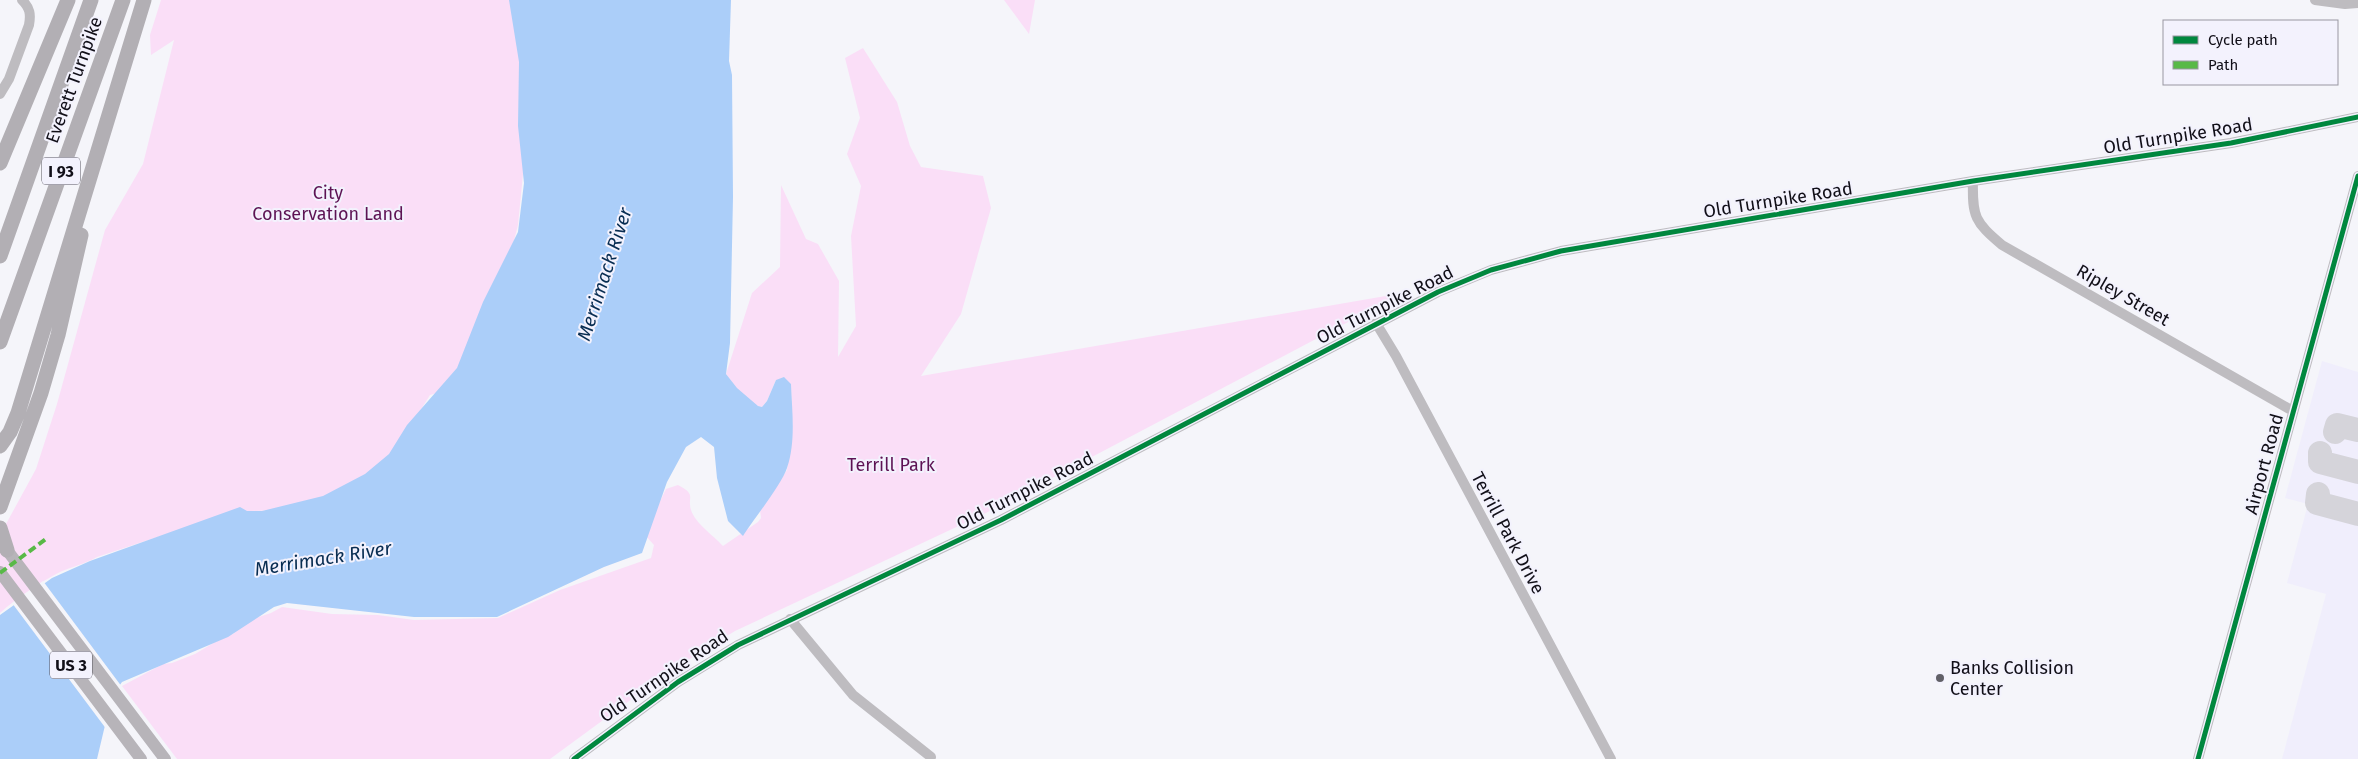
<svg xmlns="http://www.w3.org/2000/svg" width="2358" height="759" font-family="'Fira Sans',sans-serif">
<rect width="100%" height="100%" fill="#f5f5fa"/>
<!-- built -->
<path fill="#f0eefc" d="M2322,361L2358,372V759H2282L2326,594L2287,583L2308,504L2285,498Z"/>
<!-- green -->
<path fill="#fadef7" d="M161,0H515L518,10L524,164L518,225L509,260L489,320L444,391L430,395L395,451L350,493L283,510L251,511L224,515L97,557C85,564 71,567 60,572C39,583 18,597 0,613V535L36,469L57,404L105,230L143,164L174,40L151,55L150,35Z
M1004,0H1035L1029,34Z
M863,48L897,102L910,146L921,167L983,176L991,208L961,314L921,376L1403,293L982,515L735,631L670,671L550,759H177L122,686L163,664L172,663L195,654L225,636L233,634L249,620L271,613L282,607L332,614L378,615L414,620L498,618L560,590L651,558L654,545L644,534L666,489L678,485C697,495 687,496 691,510C695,523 713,535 723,546L758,522L761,518L760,510L787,470L792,426L791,384L776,380L767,401L762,407C748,405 734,385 726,374L752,293L780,267L781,185L806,239L818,244L839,281L838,357L856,326L851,236L861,186L847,154L860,118L845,58Z"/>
<!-- water -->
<path fill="#abcef9" d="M509,0H731L729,61L732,75L733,197L730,343L726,374L737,388L758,406L762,407L767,401L776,380L784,377L791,384C792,412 796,441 787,468C782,484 753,520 743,536L728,521L717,478L714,447L701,437L686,447L667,482L642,553L604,567L497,617H414L287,603L274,607L228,637L122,682L112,696L97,759H0V615L52,578L90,561L240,507L247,511H262L323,496L365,474L389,454L407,425L457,368L483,302L518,232L524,183L518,126L519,62Z"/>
<!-- pier -->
<path fill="#f5f5fa" d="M43,581L122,687L114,697L107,730L12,603Z"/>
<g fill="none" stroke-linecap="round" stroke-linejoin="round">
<!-- taxiway -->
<path stroke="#d5d4da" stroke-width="24" d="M2335,432L2337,425L2358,430
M2320,453V462L2358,472
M2318,494L2317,503L2358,514"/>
<!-- minor -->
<path stroke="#bebcc0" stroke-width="10" d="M2315,0L2345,4L2358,3
M0,94L9,79L29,25C31,14 30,8 22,0
M1973,181C1972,217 1975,222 2002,245L2293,411
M1376,323L1396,356L1611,759
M790,619L853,695L931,757
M574,759L678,682L738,645L1001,520L1438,292L1491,270L1561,251L1973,181L2231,143L2358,117
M2198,759L2358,176"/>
<!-- major -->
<path stroke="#b7b4b9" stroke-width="12" d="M1,542L165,759
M0,572L141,759"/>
<!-- highway -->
<path stroke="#b2afb4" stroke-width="15" d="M0,163L68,0
M0,256L91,0
M0,342L123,0
M0,446L10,432L18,413L144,0
M0,507L41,393L58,335L81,235
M0,528L7,550"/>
<!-- quiet -->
<path stroke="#58b947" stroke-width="4" stroke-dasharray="8 4" stroke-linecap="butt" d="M0,573L46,539"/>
<defs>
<path id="cycleway" d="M574,759L678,682L738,645L1001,520L1438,292L1491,270L1561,251L1973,181L2231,143L2358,117
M2198,759L2358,176"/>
</defs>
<!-- cycleway casing -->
<use href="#cycleway" stroke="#f3f2fd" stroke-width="8"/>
<!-- cycleway -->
<use href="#cycleway" stroke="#00873e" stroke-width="5"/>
</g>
<!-- markers -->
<circle fill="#616067" stroke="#f3f2fd" stroke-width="2" cx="1940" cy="678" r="5"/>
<g text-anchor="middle" stroke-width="4" stroke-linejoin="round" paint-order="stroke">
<!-- shield labels -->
<g fill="#f3f2fd" stroke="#55535d" stroke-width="1">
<rect x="42" y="157.5" width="38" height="27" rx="4"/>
<rect x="50" y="651.5" width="42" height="27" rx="4"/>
</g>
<g font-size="16" font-weight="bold" fill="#110f18">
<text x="61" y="177">I 93</text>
<text x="71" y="671">US 3</text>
</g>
<!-- street labels -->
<g font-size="18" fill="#110f18" stroke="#f3f2fd">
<text transform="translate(74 80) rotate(-70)" y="6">Everett Turnpike</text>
<text transform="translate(2178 136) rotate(-9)" y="6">Old Turnpike Road</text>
<text transform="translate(1778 200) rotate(-9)" y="6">Old Turnpike Road</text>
<text transform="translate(2123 295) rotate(30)" y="6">Ripley Street</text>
<text transform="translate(1385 305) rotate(-27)" y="6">Old Turnpike Road</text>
<text transform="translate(2264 464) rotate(-75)" y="6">Airport Road</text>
<text transform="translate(1025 491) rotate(-27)" y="6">Old Turnpike Road</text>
<text transform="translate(1508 533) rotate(62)" y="6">Terrill Park Drive</text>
<text transform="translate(664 676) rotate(-34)" y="6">Old Turnpike Road</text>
</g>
<!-- park labels -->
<g font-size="18" fill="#5d1354" stroke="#f3f2fd">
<text x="328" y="199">City<tspan x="328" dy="21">Conservation Land</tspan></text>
<text x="891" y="471">Terrill Park</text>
</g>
<!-- poi labels -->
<g font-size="18" fill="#110f18" stroke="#f3f2fd" text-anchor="start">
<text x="1950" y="674">Banks Collision<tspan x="1950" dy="21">Center</tspan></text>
</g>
<!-- water labels -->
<g font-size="19" font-style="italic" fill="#082d52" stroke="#f3f2fd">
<text transform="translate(604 274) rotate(-72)" y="7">Merrimack River</text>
<text transform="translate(323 558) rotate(-9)" y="7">Merrimack River</text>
</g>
</g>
<!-- legend -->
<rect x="2163" y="20" width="175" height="65" fill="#f3f2fd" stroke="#9997a1"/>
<rect x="2173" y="36" width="25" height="8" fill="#00873e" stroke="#9997a1"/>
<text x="2208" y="45" font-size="15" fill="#110f18">Cycle path</text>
<rect x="2173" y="61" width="25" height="8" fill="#58b947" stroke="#9997a1"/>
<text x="2208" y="70" font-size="15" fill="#110f18">Path</text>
</svg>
